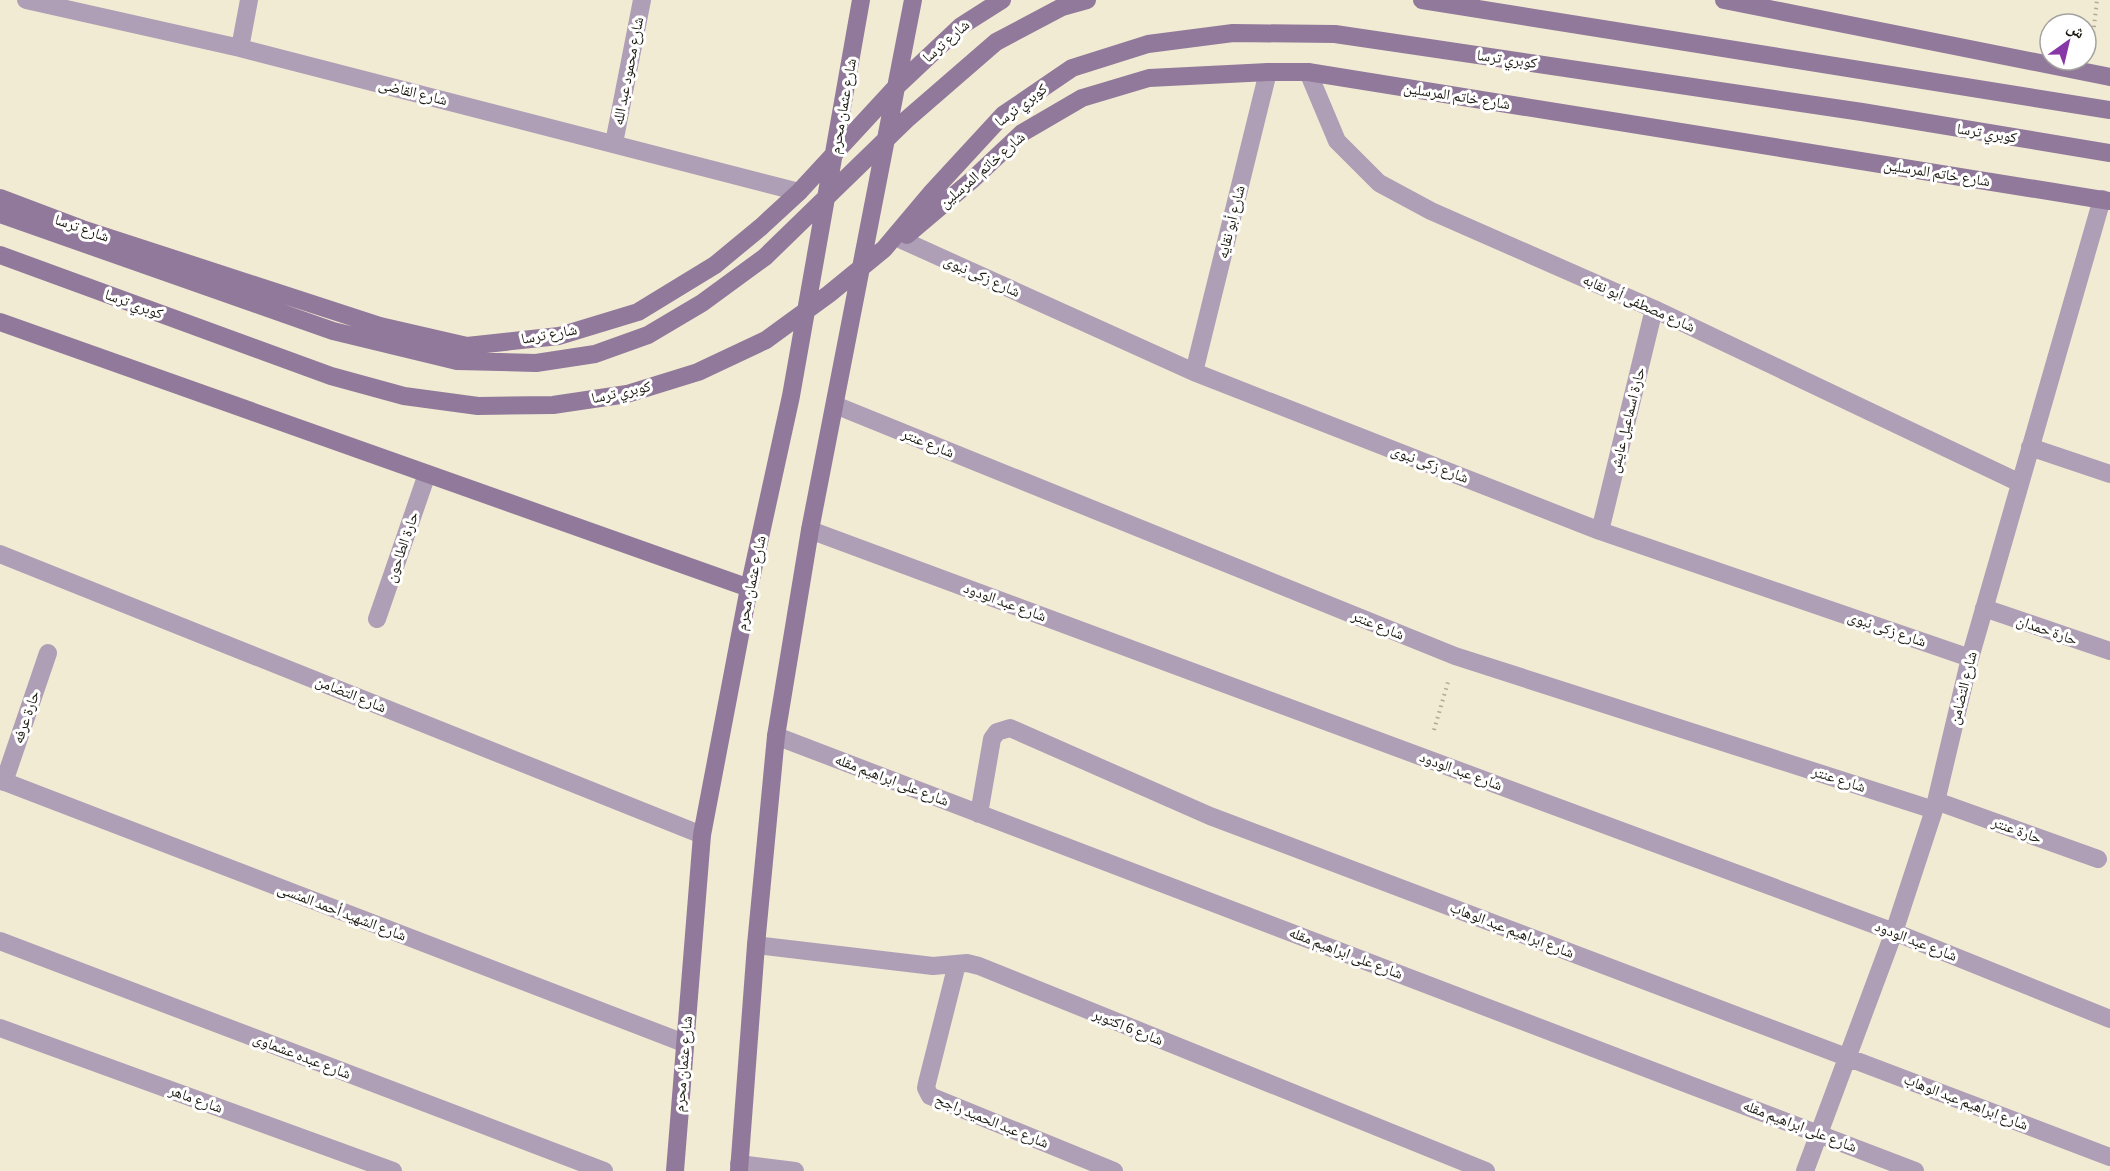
<svg xmlns="http://www.w3.org/2000/svg" width="2110" height="1171" font-family="'Source Sans 3','Noto Naskh Arabic',sans-serif">
<rect width="100%" height="100%" fill="#f2ebd3"/>
<g fill="none" stroke-linecap="round" stroke-linejoin="round">
<!-- path -->
<path stroke="#b0aa97" stroke-width="4" stroke-dasharray="1.5 4.5" stroke-linecap="butt" d="M2092,45L2097,0
M1434,730L1448,682"/>
<!-- minor -->
<path stroke="#ae9eb6" stroke-width="18" d="M26,0L240,48L799,192
M240,48L249,0
M1308,72L1337,141L1379,183L1431,211L1654,309L2020,483
M614,143L642,0
M902,240L1194,372L1600,531L1970,658
M1194,372L1268,72
M835,405L1455,656L1934,810
M2030,447L2110,474
M810,530L1894,932L2110,1019
M1600,531L1654,309
M0,554L702,835
M1984,608L2110,651
M377,619L427,474
M776,736L1915,1171
M0,780L684,1043
M4,782L48,653
M1936,801L2098,859
M979,814L992,739L997,732L1010,728L1210,816L2110,1157
M0,941L604,1171
M756,945L933,966L967,963L979,966L1486,1171
M957,964L927,1083L926,1088L930,1096L1114,1171
M0,1028L393,1171
M739,1164L795,1171
M1805,1171L1894,932L1934,810L1970,658L2102,199"/>
<!-- secondary -->
<path stroke="#91799b" stroke-width="18" d="M1422,0L2110,110
M1724,0L2110,77
M0,198L82,229L380,326L467,346L559,336L638,312L715,265L761,227L799,192L895,88L961,26L1002,0
M0,214L333,331L457,361L536,363L595,354L648,335L702,303L765,257L906,120L996,42L1062,7L1087,0
M907,235L972,180L1022,133L1082,98L1149,78L1268,72H1308L2110,201
M0,255L331,376L404,396L478,406L553,405L627,394L698,372L766,340L829,294L884,249L932,192L1003,115L1072,68L1148,44L1233,33L1335,34L1862,112L2110,153
M0,322L749,588
M675,1171L702,835L749,588L791,396L861,0
M739,1171L756,945L776,736L810,530L913,0"/>
</g>
<g text-anchor="middle" stroke-width="6" stroke-linejoin="round" paint-order="stroke">
<!-- street labels -->
<g font-size="15" fill="#1b1810" stroke="#fff">
<text transform="translate(946 41) rotate(-41)" y="5">شارع ترسا</text>
<text transform="translate(1507 59) rotate(8)" y="5">كوبري ترسا</text>
<text transform="translate(628 71) rotate(-79)" y="5">شارع محمود عبد الله</text>
<text transform="translate(413 92) rotate(14)" y="5">شارع القاضى</text>
<text transform="translate(1457 96) rotate(9)" y="5">شارع خاتم المرسلين</text>
<text transform="translate(1021 105) rotate(-37)" y="5">كوبري ترسا</text>
<text transform="translate(843 106) rotate(-80)" y="5">شارع عثمان محرم</text>
<text transform="translate(1987 133) rotate(9)" y="5">كوبري ترسا</text>
<text transform="translate(982 170) rotate(-41)" y="5">شارع خاتم المرسلين</text>
<text transform="translate(1937 173) rotate(9)" y="5">شارع خاتم المرسلين</text>
<text transform="translate(1231 222) rotate(-76)" y="5">شارع أبو نقايه</text>
<text transform="translate(82 228) rotate(19)" y="5">شارع ترسا</text>
<text transform="translate(982 276) rotate(24)" y="5">شارع زكى نبوى</text>
<text transform="translate(1639 303) rotate(24)" y="5">شارع مصطفى أبو نقابه</text>
<text transform="translate(134 304) rotate(20)" y="5">كوبري ترسا</text>
<text transform="translate(549 334) rotate(-10)" y="5">شارع ترسا</text>
<text transform="translate(621 392) rotate(-12)" y="5">كوبري ترسا</text>
<text transform="translate(1627 420) rotate(-76)" y="5">حارة اسماعيل عايش</text>
<text transform="translate(928 443) rotate(22)" y="5">شارع عنتر</text>
<text transform="translate(1430 464) rotate(21)" y="5">شارع زكى نبوى</text>
<text transform="translate(402 547) rotate(-71)" y="5">حارة الطاحون</text>
<text transform="translate(751 583) rotate(-78)" y="5">شارع عثمان محرم</text>
<text transform="translate(1005 602) rotate(20)" y="5">شارع عبد الودود</text>
<text transform="translate(1378 625) rotate(22)" y="5">شارع عنتر</text>
<text transform="translate(1887 629) rotate(19)" y="5">شارع زكى نبوى</text>
<text transform="translate(2047 630) rotate(19)" y="5">حارة حمدان</text>
<text transform="translate(1963 688) rotate(-76)" y="5">شارع التضامن</text>
<text transform="translate(351 694) rotate(22)" y="5">شارع التضامن</text>
<text transform="translate(26 717) rotate(-71)" y="5">حارة عرفه</text>
<text transform="translate(1461 771) rotate(20)" y="5">شارع عبد الودود</text>
<text transform="translate(1839 779) rotate(18)" y="5">شارع عنتر</text>
<text transform="translate(892 780) rotate(21)" y="5">شارع على ابراهيم مقله</text>
<text transform="translate(2017 830) rotate(20)" y="5">حارة عنتر</text>
<text transform="translate(342 912) rotate(21)" y="5">شارع الشهيد أحمد المنسى</text>
<text transform="translate(1512 930) rotate(21)" y="5">شارع ابراهيم عبد الوهاب</text>
<text transform="translate(1916 941) rotate(21)" y="5">شارع عبد الودود</text>
<text transform="translate(1346 953) rotate(21)" y="5">شارع على ابراهيم مقله</text>
<text transform="translate(1128 1027) rotate(22)" y="5">شارع 6 اكتوبر</text>
<text transform="translate(302 1056) rotate(21)" y="5">شارع عبده عشماوى</text>
<text transform="translate(683 1064) rotate(-85)" y="5">شارع عثمان محرم</text>
<text transform="translate(196 1099) rotate(20)" y="5">شارع ماهر</text>
<text transform="translate(1966 1102) rotate(21)" y="5">شارع ابراهيم عبد الوهاب</text>
<text transform="translate(992 1121) rotate(22)" y="5">شارع عبد الحميد راجح</text>
<text transform="translate(1800 1126) rotate(21)" y="5">شارع على ابراهيم مقله</text>
</g>
</g>
<!-- north arrow -->
<g transform="translate(2068 42) rotate(34)"><circle r="28" fill="#ffffff" stroke="#a4a39f" stroke-width="1.5"/>
<path d="M0-4.5L10 22L0 15L-10 22Z" fill="#8837a6"/>
<text y="-9" font-size="16" font-weight="bold" text-anchor="middle" fill="#1b1810">ش</text>
</g>
</svg>
